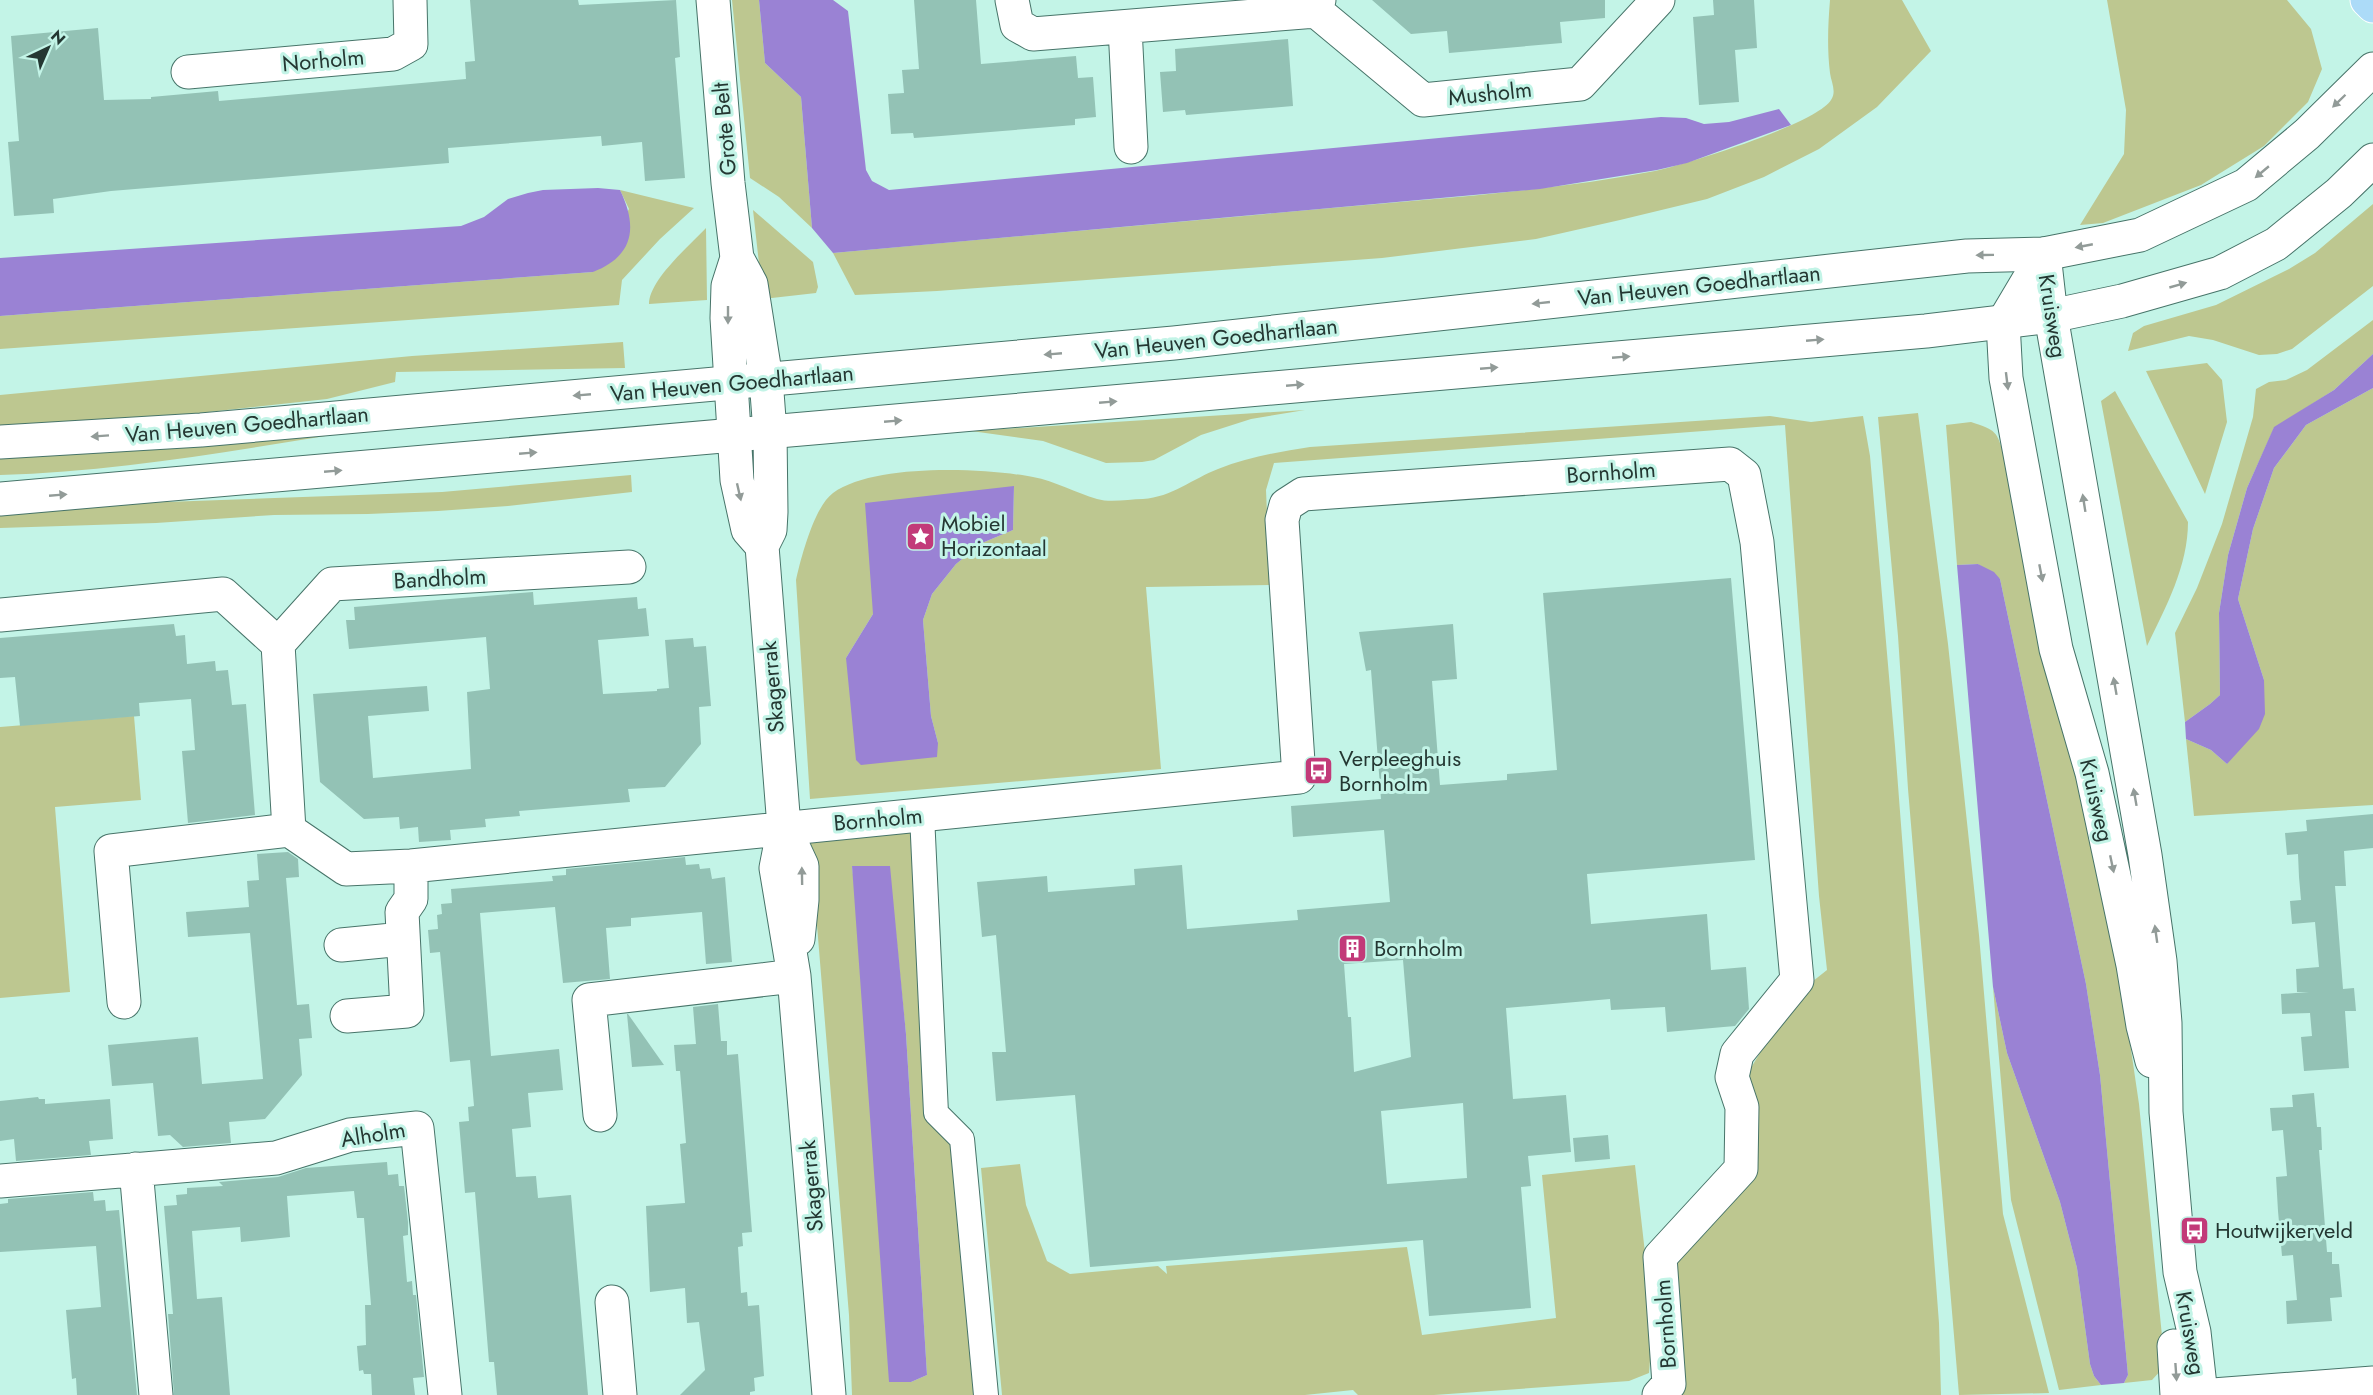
<svg xmlns="http://www.w3.org/2000/svg" width="2373" height="1395" font-family="Jost,sans-serif">
<rect width="100%" height="100%" fill="#c3f4e7"/>
<!-- green -->
<path fill="#bdc790" fill-rule="evenodd" d="M732,0H759L765,63L801,97L812,228L779,197L750,178Z
M1830,0H1902L1931,51L1877,107L1819,149L1764,177L1707,199L1620,220L1536,239L1382,258L937,291L855,295L833,253C996,238 1158,224 1320,209C1432,199 1545,192 1655,171C1687,164 1816,124 1831,100C1837,91 1831,82 1830,73C1827,49 1828,24 1830,0Z
M2107,0H2287L2311,29L2322,69L2308,102L2264,146L2201,185L2103,223L2080,225L2124,154L2126,110Z
M620,190L694,208L660,239L622,280L619,305L0,349V316L593,272L629,209Z
M2373,204V286L2292,349L2277,354L2259,355L2213,340L2189,336L2128,351L2133,333L2144,326L2216,305L2289,269L2315,253Z
M753,210L813,262L818,287L816,293L763,299Z
M706,228L707,300L649,304C649,280 690,245 706,228Z
M2373,320V354L2334,390L2274,428L2247,488L2228,555L2219,613L2220,695L2210,704L2185,722L2175,633L2197,588L2222,524L2253,417L2256,389L2269,382L2286,380L2307,370Z
M623,342L625,368L396,372L395,382L327,399L0,435V395L412,356Z
M2207,363L2222,380L2227,422L2205,494L2146,371Z
M2373,388V805L2194,816L2186,739L2211,750L2227,764L2264,680L2238,599L2253,529L2274,468L2306,425Z
M2115,391L2188,522C2188,566 2166,607 2147,646L2101,401Z
M1305,410L1251,419L1201,435L1154,460L1142,462L1106,463L1043,441L971,431Z
M1918,413L1948,644L1979,935L2003,1214L2049,1393L1959,1395L1908,789L1898,636L1878,417Z
M1770,416L1811,422L1863,416L1870,456L1895,746L1939,1323L1941,1395H1681L1667,1256L1752,1162L1745,1078L1793,997L1827,970L1819,896L1785,425L1274,463L1266,490L1270,585L1146,587L1161,769L810,799L796,580C801,558 814,507 833,493C875,463 984,468 1033,477C1055,481 1076,493 1097,499C1111,503 1129,499 1143,499C1172,497 1192,479 1218,469C1248,457 1279,452 1310,447ZM1014,487L1013,530L982,543L956,564L932,594L923,620L931,716L938,743L846,658L873,614Z
M416,422C277,442 140,471 0,475V450Z
M1971,422C1996,430 1997,431 2004,456L2062,707L2120,975L2139,1104L2162,1336L2163,1368L2152,1380L2124,1383L2128,1375L2100,1075L2086,984L2000,579L1978,564L1957,565L1946,425Z
M631,475L632,492L508,506L438,511L368,514L274,515L156,523L0,528V508L442,492Z
M134,716L141,800L55,807L70,992L0,998V727Z
M916,830L930,1116L956,1142L980,1395H852L849,1315L810,840ZM852,866H889L906,1034L927,1375L911,1382Z
M1993,987L2007,1053L2060,1202L2077,1268L2090,1364L2094,1376L2101,1385L2059,1390L2011,1200Z
M1020,1164L1026,1205L1047,1261L1070,1274L1158,1266L1167,1274L1166,1266L1407,1247L1422,1335L1556,1318L1542,1175L1635,1165L1653,1323L1649,1373L1629,1381L1434,1395H1358L1353,1390L1305,1395H1002L981,1168Z"/>
<!-- water -->
<path fill="#9a82d4" d="M759,0H833L848,11L866,170L872,181L889,190L1661,117L1686,118L1704,124L1729,122L1779,109L1791,125L1687,163L1657,170L1540,189L833,253L812,228L801,97L765,63Z
M598,188L620,190C638,227 634,256 593,272L0,316V258L461,226L484,217L508,199L528,193L543,190Z
M2373,354V388L2306,425L2274,468L2253,529L2238,599L2264,680L2265,714L2259,729L2227,764L2211,750L2186,739L2185,722L2210,704L2220,695L2219,613L2228,555L2247,488L2274,427L2334,390Z
M1014,486L1013,530L982,543L956,564L932,594L923,620L931,716L938,743L937,757L861,765L856,760L846,658L873,614L865,503Z
M1978,564L1994,572L2000,579L2086,984L2100,1075L2128,1375L2124,1383L2101,1385L2094,1376L2090,1364L2077,1268L2060,1202L2007,1053L1993,987L1957,565Z
M852,866H890L906,1034L927,1375L911,1382H889Z"/>
<!-- building -->
<path fill="#93c2b5" fill-rule="evenodd" d="M470,0H578L579,5L676,0L680,57L675,58L685,178L645,181L642,142L602,146L601,136L448,148L449,163L111,191L53,199L54,213L14,216L8,142L19,141L11,36L98,28L104,100L151,99V97L218,91L219,101L466,79L465,62L475,61Z
M914,0H976L981,64L1076,56L1078,78L1093,77L1096,117L1075,119V125L941,136L914,138L913,133L891,134L888,94L904,93L902,70L919,69Z
M1372,0H1605V18L1560,22L1562,43L1449,53L1447,31L1411,34Z
M1713,0H1754L1757,48L1735,50L1739,102L1699,105L1693,17L1714,15Z
M1288,39L1293,106L1186,115L1185,110L1163,112L1160,72L1176,71L1175,49Z
M1731,578L1755,860L1587,874L1591,924L1707,914L1711,970L1746,967L1749,1009L1735,1026L1667,1032L1665,1007L1611,1010L1610,999L1506,1008L1513,1099L1566,1095L1571,1152L1528,1156L1531,1186L1521,1187L1531,1308L1429,1316L1423,1240L1090,1267L1075,1095L996,1101L992,1052H1006L996,935L982,937L977,882L1047,876L1048,892L1135,885L1134,869L1182,865L1187,929L1298,920L1297,910L1390,902L1384,830L1293,837L1291,806L1381,799L1371,670L1366,671L1359,632L1453,624L1457,679L1432,681L1440,785L1507,780V774L1557,770L1543,593ZM1403,960L1411,1057L1354,1072L1351,1017H1348L1344,964ZM1463,1103L1467,1178L1387,1184L1381,1111Z
M533,592L534,605L637,597L638,609L646,608L649,636L598,640L603,694L657,691V689L669,688L665,640L693,638L694,647L706,646L711,706L699,707L701,744L665,787L628,789L630,802L519,811L520,816L485,819L486,827L450,830L451,840L419,842L418,827L400,829L399,817L364,819L320,782L313,694L427,686L429,711L368,716L373,778L471,769L467,692L490,689L486,637L349,649L346,620H355L354,607Z
M174,624L176,636L185,635L187,664L215,661L216,671L228,670L232,705L246,704L255,815L188,823L182,751L195,750L191,699L139,703L140,716L20,726L15,677L0,678V638Z
M2373,814V848L2344,851L2346,886H2335L2343,989L2354,988L2356,1011H2345L2349,1068L2304,1071L2301,1037L2312,1036L2310,1013L2282,1014L2281,994L2309,992H2297L2296,969L2319,967L2315,922L2292,924L2290,901L2301,900L2299,877L2298,854L2287,855L2285,833L2307,831L2306,820Z
M288,852L298,859L299,877L286,878L297,1005L309,1004L312,1038L299,1039L302,1075L265,1119L229,1122L231,1143L183,1147L170,1135L158,1136L153,1083L112,1086L108,1045L198,1037L202,1084L263,1079L250,933L188,937L186,912L249,907L247,881L259,880L257,854Z
M685,857L686,865L699,864L700,869L710,868L712,879L725,877L732,962L706,964L702,912L631,918V926L606,928L610,979L563,983L555,907L480,913L491,1056L559,1049L563,1090L528,1093L531,1127L512,1129L516,1177L536,1176L538,1198L571,1195L588,1395H497L494,1362H489L475,1192L465,1193L460,1134L459,1122L469,1121L468,1107L474,1106L470,1060L450,1062L440,952L430,953L428,930L438,929L437,915L442,914L441,904L452,903L451,889L553,881L552,876L566,875V869Z
M718,1004L721,1041H727V1055L738,1054L752,1232L742,1233L743,1246L738,1247L741,1293L747,1292L748,1306L759,1305L764,1376L754,1378L755,1391L750,1392V1395H680L705,1370L699,1322L687,1323L685,1288L650,1292L646,1206L685,1203L680,1144L686,1143L680,1071H676L674,1045L696,1044L693,1007Z
M627,1014H628L664,1065L632,1067Z
M2314,1093L2317,1127H2321L2322,1150H2319L2327,1252H2332V1264H2339L2342,1297L2330,1298L2332,1321L2287,1324L2286,1301L2297,1300L2293,1255L2282,1256L2278,1211L2276,1177L2287,1176L2283,1130L2272,1131L2270,1108L2293,1107L2292,1095Z
M38,1097L39,1099H45V1104L110,1099L113,1139L89,1141L91,1155L16,1161L14,1139L0,1141V1101Z
M1608,1135L1610,1159L1575,1162L1573,1138Z
M387,1162L388,1175L398,1174L399,1186H404L408,1222V1235L403,1236L407,1282L412,1281L413,1295H416L424,1377L413,1378L415,1395H372L371,1374H364L363,1370L359,1371L357,1346L366,1345L365,1305H371L364,1218H357L354,1191L287,1196L290,1237L241,1242L240,1227L192,1231L197,1299L222,1297L230,1395H174L168,1314H173L164,1206L177,1205L176,1195L187,1194V1188L223,1186L219,1182L278,1177L306,1168Z
M93,1192L94,1201L105,1200L106,1211L119,1210L137,1395H77L76,1378L72,1379L66,1310L101,1307L96,1246L0,1252V1204L8,1203V1199Z"/>
<g fill="none" stroke-linecap="round" stroke-linejoin="round">
<defs>
<path id="pedestrian" d="M922,815L936,1113L962,1139L986,1395"/>
<path id="minor" d="M713,0L728,183L737,258L751,284L766,379L770,432L771,512L770,530L762,546L784,827L776,868L794,976L829,1395
M1012,0L1017,25L1033,34L1316,11
M1319,0L1316,11L1423,100L1580,84L1658,0
M1125,27L1131,147
M188,72L393,54L411,44L410,0
M737,258L728,286L727,318L737,480L748,530L762,546
M0,615L223,594L278,644L289,830
M278,644L332,584L629,567
M784,827L802,866V900L798,939
M341,945L403,939
M124,1002L111,851L289,830L346,869L411,866L1299,777L1282,520L1286,505L1303,494L1730,464L1744,475L1757,542L1797,980L1737,1054L1732,1077L1742,1107L1741,1169L1660,1257L1669,1384L1659,1395
M347,1016L407,1011L402,912L411,899V866
M600,1115L589,1000L794,976
M136,1169L156,1395
M0,1181L276,1158L350,1135L417,1128L445,1395
M612,1302L620,1395
M2213,1395L2373,1383"/>
<path id="tertiary" d="M2044,254L2051,316L2145,855L2160,961L2165,1023L2166,1112L2180,1272L2194,1332L2201,1395
M2044,254L2003,323L2006,378L2056,649L2092,773L2133,965L2143,1026L2152,1061
M2174,1346L2177,1395"/>
<path id="secondary" d="M0,442L201,430L1174,343L1967,256L2044,254L2140,235L2246,185L2307,134L2373,69
M0,499L1926,331L2051,316L2122,301L2220,273L2276,244L2339,193L2373,160"/>
<path id="trunk" d="M2367,0L2373,6"/>
</defs>
<!-- pedestrian casing -->
<use href="#pedestrian" stroke="#477469" stroke-width="26"/>
<!-- minor casing -->
<use href="#minor" stroke="#477469" stroke-width="35"/>
<!-- tertiary casing -->
<use href="#tertiary" stroke="#477469" stroke-width="35"/>
<!-- secondary casing -->
<use href="#secondary" stroke="#477469" stroke-width="35"/>
<!-- trunk casing -->
<use href="#trunk" stroke="#fff" stroke-width="35"/>
<!-- pedestrian -->
<use href="#pedestrian" stroke="#fff" stroke-width="24"/>
<!-- minor -->
<use href="#minor" stroke="#fff" stroke-width="33"/>
<!-- tertiary -->
<use href="#tertiary" stroke="#fff" stroke-width="33"/>
<!-- secondary -->
<use href="#secondary" stroke="#fff" stroke-width="33"/>
<!-- trunk -->
<use href="#trunk" stroke="#acdbf8" stroke-width="33"/>
</g>
<!-- one-way arrows -->
<defs><path id="oneway-solid" d="M-6-.8H1V-3.2L6.5 0L1 3.2V.8H-6Z" transform="scale(1.5)"/></defs>
<g fill="#929b98">
<use href="#oneway-solid" transform="translate(2339 101) rotate(136)"/>
<use href="#oneway-solid" transform="translate(2262 172) rotate(140)"/>
<use href="#oneway-solid" transform="translate(2084 246) rotate(169)"/>
<use href="#oneway-solid" transform="translate(1985 255) rotate(179)"/>
<use href="#oneway-solid" transform="translate(2178 285) rotate(-16)"/>
<use href="#oneway-solid" transform="translate(1541 303) rotate(174)"/>
<use href="#oneway-solid" transform="translate(728 315) rotate(90)"/>
<use href="#oneway-solid" transform="translate(1815 340) rotate(-5)"/>
<use href="#oneway-solid" transform="translate(1053 354) rotate(175)"/>
<use href="#oneway-solid" transform="translate(1621 357) rotate(-5)"/>
<use href="#oneway-solid" transform="translate(1489 368) rotate(-5)"/>
<use href="#oneway-solid" transform="translate(2007 381) rotate(83)"/>
<use href="#oneway-solid" transform="translate(1295 385) rotate(-5)"/>
<use href="#oneway-solid" transform="translate(582 395) rotate(175)"/>
<use href="#oneway-solid" transform="translate(1108 402) rotate(-5)"/>
<use href="#oneway-solid" transform="translate(893 421) rotate(-5)"/>
<use href="#oneway-solid" transform="translate(100 436) rotate(176)"/>
<use href="#oneway-solid" transform="translate(528 453) rotate(-5)"/>
<use href="#oneway-solid" transform="translate(333 471) rotate(-5)"/>
<use href="#oneway-solid" transform="translate(739 492) rotate(77)"/>
<use href="#oneway-solid" transform="translate(58 495) rotate(-5)"/>
<use href="#oneway-solid" transform="translate(2084 503) rotate(-99)"/>
<use href="#oneway-solid" transform="translate(2041 573) rotate(79)"/>
<use href="#oneway-solid" transform="translate(2115 686) rotate(-100)"/>
<use href="#oneway-solid" transform="translate(2135 797) rotate(-100)"/>
<use href="#oneway-solid" transform="translate(2112 864) rotate(78)"/>
<use href="#oneway-solid" transform="translate(802 876) rotate(-91)"/>
<use href="#oneway-solid" transform="translate(2156 934) rotate(-98)"/>
<use href="#oneway-solid" transform="translate(2176 1372) rotate(86)"/>
</g>
<!-- icons -->
<defs>
<symbol id="sight-square" viewBox="-11 -11 22 22"><rect x="-9" y="-9" width="18" height="18" rx="4" fill="#c23a79" stroke="#c3f4e7"/><path d="M0-6L1.8-2.2L6-1.7L2.9 1.2L3.7 5.4L0 3.3L-3.7 5.4L-2.9 1.2L-6-1.7L-1.8-2.2Z" fill="#fff"/></symbol>
<symbol id="bus-square" viewBox="-11 -11 22 22"><rect x="-9" y="-9" width="18" height="18" rx="4" fill="#c23a79" stroke="#c3f4e7"/><path d="M-5-6H5V4H4V6H2V4H-2V6H-4V4H-5ZM-3.5-4V0h7V-4ZM-3.5 1.2v1.5H-2V1.2ZM2 1.2v1.5H3.5V1.2Z" fill="#fff"/></symbol>
<symbol id="building-square" viewBox="-11 -11 22 22"><rect x="-9" y="-9" width="18" height="18" rx="4" fill="#c23a79" stroke="#c3f4e7"/><path d="M-4-6H4V6H1V3H-1V6H-4ZM-2.5-4.3h1.7v1.8h-1.7ZM.8-4.3h1.7v1.8H.8ZM-2.5-1h1.7V.8h-1.7ZM.8-1h1.7V.8H.8Z" fill="#fff"/></symbol>
</defs>
<g fill-rule="evenodd">
<use href="#sight-square" x="904" y="520" width="33" height="33"/>
<use href="#bus-square" x="1302" y="754" width="33" height="33"/>
<use href="#building-square" x="1336" y="932" width="33" height="33"/>
<use href="#bus-square" x="2178" y="1214" width="33" height="33"/>
</g>
<g text-anchor="middle" stroke-width="6" stroke-linejoin="round" paint-order="stroke">
<!-- street labels -->
<g font-size="22" fill="#243732" stroke="#c3f4e7">
<text transform="translate(323 60) rotate(-5)" y="8">Norholm</text>
<text transform="translate(1490 93) rotate(-6)" y="8">Musholm</text>
<text transform="translate(724 129) rotate(-95)" y="8">Grote Belt</text>
<text transform="translate(1699 285) rotate(-6)" y="8">Van Heuven Goedhartlaan</text>
<text transform="translate(2053 316) rotate(81)" y="8">Kruisweg</text>
<text transform="translate(1216 338) rotate(-6)" y="8">Van Heuven Goedhartlaan</text>
<text transform="translate(732 383) rotate(-5)" y="8">Van Heuven Goedhartlaan</text>
<text transform="translate(247 424) rotate(-5)" y="8">Van Heuven Goedhartlaan</text>
<text transform="translate(1611 472) rotate(-4)" y="8">Bornholm</text>
<text transform="translate(440 578) rotate(-3)" y="8">Bandholm</text>
<text transform="translate(772 687) rotate(-95)" y="8">Skagerrak</text>
<text transform="translate(2097 800) rotate(77)" y="8">Kruisweg</text>
<text transform="translate(878 819) rotate(-5)" y="8">Bornholm</text>
<text transform="translate(373 1134) rotate(-9)" y="8">Alholm</text>
<text transform="translate(811 1186) rotate(-95)" y="8">Skagerrak</text>
<text transform="translate(1665 1324) rotate(-94)" y="8">Bornholm</text>
<text transform="translate(2191 1333) rotate(80)" y="8">Kruisweg</text>
</g>
<!-- poi labels -->
<g font-size="22" fill="#243732" stroke="#c3f4e7" text-anchor="start">
<text x="941" y="531">Mobiel<tspan x="941" dy="25">Horizontaal</tspan></text>
<text x="1339" y="766">Verpleeghuis<tspan x="1339" dy="25">Bornholm</tspan></text>
<text x="1374" y="956">Bornholm</text>
<text x="2215" y="1238">Houtwijkerveld</text>
</g>
</g>
<!-- north arrow -->
<g transform="translate(48 48) rotate(44)" stroke="#c3f4e7" stroke-width="4.5" paint-order="stroke">
<path d="M0-4.5L10 22L0 15L-10 22Z" fill="#243732"/>
<text y="-9" font-size="16" font-weight="bold" text-anchor="middle" fill="#243732">N</text>
</g>
</svg>
